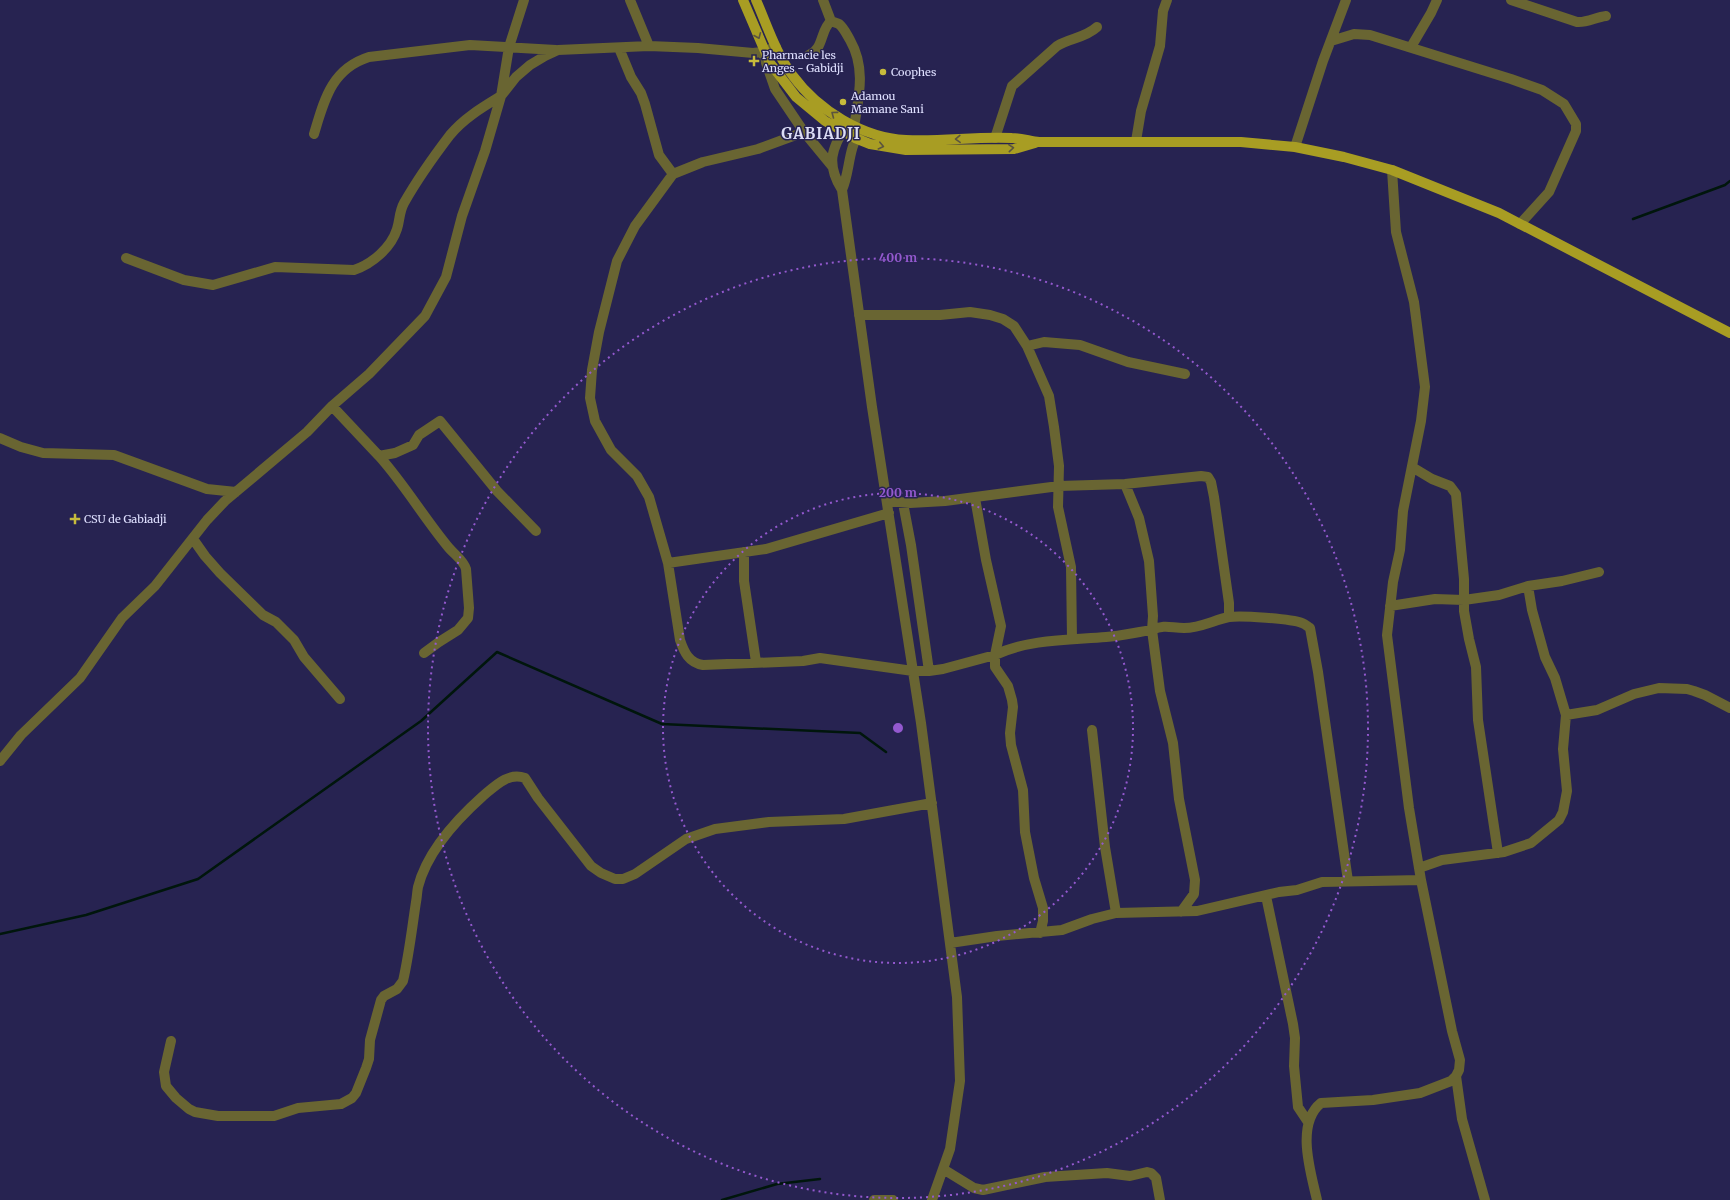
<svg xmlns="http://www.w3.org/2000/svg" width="1730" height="1200" font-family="Merriweather,serif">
<rect width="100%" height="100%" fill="#272351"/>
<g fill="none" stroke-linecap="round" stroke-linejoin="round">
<!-- stream -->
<path stroke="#00160c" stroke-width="2.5" d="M1633,219L1725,185L1730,181
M0,934L86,915L198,879L421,721L497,652L662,724L860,733L886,752
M722,1200L777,1184L820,1179"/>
<!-- minor -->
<path stroke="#696532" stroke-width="10" d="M630,0L649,46
M823,0L831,21C833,22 837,23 839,24C844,28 847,35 850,40C866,68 859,96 854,127
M1511,0L1577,22C1587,23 1596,17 1606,16
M1331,41L1354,34L1370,35L1511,79L1542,90L1564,104L1576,124V131L1549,192L1520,224
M1411,47L1431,13L1437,0
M619,48L631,77L641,93L645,104L659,155L673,174
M763,54L775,89L804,132L832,166
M809,55C824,49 820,30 831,21
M847,124C831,149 826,164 842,190L872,407L921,723L957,997L960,1081L950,1149L932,1200
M804,132L758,149L703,162L673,174L635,226L617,261L599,332L592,370L590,398L595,421L611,450L637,476L649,497L668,563L680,640C684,652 689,663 703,665L803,661L820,658L913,671H929L943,669L995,655L1001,626L986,560L975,498
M314,134C324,101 331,69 369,57L470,45L556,50
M995,138L1012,86L1057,46C1070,38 1085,38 1097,27
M1136,141L1141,111L1160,46L1163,11L1167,0
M1295,147L1323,61L1346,0
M842,190C850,172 848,148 860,132
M126,258L184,280L213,285L275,267L354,270C372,264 391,248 397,229C400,220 399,212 404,203C417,180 434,156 450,135C464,118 483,107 501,96L509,47L524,0
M859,315H940L970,312L990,315L1003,319L1014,326L1027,346L1049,396L1054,427L1059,466L1058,507L1071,567L1072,639
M1027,346L1044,342L1080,345L1128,362L1185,374
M332,406L379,456L395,453L413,445L419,435L440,421L497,491L536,531
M0,438L21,447L43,453L114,455L207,489L236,492
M379,456C405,485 424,518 449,548C455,555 464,561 466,569L469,608L468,618L458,630L439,642L424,653
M1412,467L1432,479L1450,486L1456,494L1464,579V611L1469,639L1476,667L1478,720L1498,853
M1125,484L1139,518L1149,561L1153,616L1152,630C1165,624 1171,628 1184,628C1200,628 1214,620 1229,617C1241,615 1291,619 1302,623C1305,624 1307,626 1310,628L1318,672L1348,881
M887,501L910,503L945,501L1059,486L1125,484L1201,476L1208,477L1211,482L1214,497L1229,603V617
M903,503L911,545L929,671
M193,539L205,556L220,573L263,615L276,622L294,640L304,657L340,699
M744,552V581L756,662
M668,563L766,549L889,513
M1390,606L1435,599L1464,600L1499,595L1528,586L1562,581L1599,572
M1566,715L1597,710L1634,694L1659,688L1687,689L1694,691L1705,695L1730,708
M1092,730L1105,847L1116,913
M0,761L21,735L80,678L122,618L155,586L207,520L225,501L307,432L332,406L369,374L425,316L446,277L462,216L485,151L501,96L516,77L530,65L545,56L558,50L649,46L698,48L753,53L762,52L776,47
M1419,868L1442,860L1504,852L1531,843L1559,820L1563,812L1567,791L1563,749L1566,715L1555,678L1545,657L1532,610L1528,586
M1266,896L1293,1024L1295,1038L1294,1066L1298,1107L1308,1122
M1040,933L1043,921V908L1034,878L1025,832L1023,790L1011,745L1010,733L1013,707L1012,700L1008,686L995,667V655C1028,639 1071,640 1106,637C1121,636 1137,632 1152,630L1160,691L1173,743L1179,799L1195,880L1194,894L1181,912
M950,943L997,936L1062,930L1092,919L1116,913L1197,911L1279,892L1297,890L1322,882L1421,880
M171,1041L164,1072L166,1086L176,1098L189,1109L195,1112L218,1116H274L298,1108L341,1104L352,1098L356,1093L366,1068L369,1059L370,1040L381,1000L384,996L397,989L403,981C409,955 412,928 416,902C417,897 417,892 418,887C427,852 456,820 483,796C495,786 508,772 525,778L538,798L591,866L601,873L615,879H623L635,874L686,839L715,829L769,822L844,819L932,803
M1456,1076L1462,1119L1485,1200
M943,1169L974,1188L983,1190L1045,1177L1107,1173L1130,1176L1147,1172L1151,1173L1156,1178L1160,1200
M874,1200H893
M1317,1200C1311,1173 1295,1124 1321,1103L1373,1100L1420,1093L1451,1081L1456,1076L1459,1070L1460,1060L1452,1031L1421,880L1409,808L1387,635L1393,582L1400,550L1403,511L1421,421L1425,387L1414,302L1396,232L1392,170"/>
<!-- major -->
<path stroke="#a89d23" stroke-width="10" d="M743,0L770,63L796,97L825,121L855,138L870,144L906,150L1014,149L1035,143
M756,0C767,25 776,54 793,76C818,110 863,138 906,140C941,142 977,136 1012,138C1021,138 1030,141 1039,142H1241L1295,147L1344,157L1392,170L1499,213L1730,333"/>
</g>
<!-- one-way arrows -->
<defs><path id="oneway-chevron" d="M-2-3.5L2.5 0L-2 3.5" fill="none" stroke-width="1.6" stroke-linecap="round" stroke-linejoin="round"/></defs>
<g stroke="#5b543f">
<use href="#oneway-chevron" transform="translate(758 36) rotate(67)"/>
<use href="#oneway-chevron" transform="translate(834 114) rotate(-143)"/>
<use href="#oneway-chevron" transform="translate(958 139) rotate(178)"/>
<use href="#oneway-chevron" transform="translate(881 146) rotate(13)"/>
<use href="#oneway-chevron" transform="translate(1011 148) rotate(-5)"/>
</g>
<!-- distance rings -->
<g fill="none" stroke="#9459cf" stroke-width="2" stroke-dasharray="2 4">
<circle cx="898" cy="728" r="235"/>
<circle cx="898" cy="728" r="470"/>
</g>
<!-- markers -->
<g fill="#c7bb3c" stroke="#272351" stroke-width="1.5">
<path d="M752 55h4v4h4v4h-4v4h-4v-4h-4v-4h4z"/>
<circle cx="883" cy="72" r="4"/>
<circle cx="843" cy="102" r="4"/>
<path d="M73 513h4v4h4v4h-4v4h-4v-4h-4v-4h4z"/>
</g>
<g text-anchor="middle" stroke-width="3" stroke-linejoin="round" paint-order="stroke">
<!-- poi labels -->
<g font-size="11" fill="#dfe0ff" stroke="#272351" text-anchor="start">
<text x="762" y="59">Pharmacie les<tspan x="762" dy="13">Anges - Gabidji</tspan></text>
<text x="891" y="76">Coophes</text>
<text x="851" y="100">Adamou<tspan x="851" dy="13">Mamane Sani</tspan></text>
<text x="84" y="523">CSU de Gabiadji</text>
</g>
<!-- district labels -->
<g font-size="15" font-weight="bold" letter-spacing="1" fill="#dcddf5" stroke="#272351">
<text x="821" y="139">GABIADJI</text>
</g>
</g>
<circle cx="898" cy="728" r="6" fill="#9459cf" stroke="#272351" stroke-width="2"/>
<g font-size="12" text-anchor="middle" font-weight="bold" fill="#9459cf" stroke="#272351" stroke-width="3" stroke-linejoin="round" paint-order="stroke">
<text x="898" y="262">400 m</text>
<text x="898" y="497">200 m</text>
</g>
</svg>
